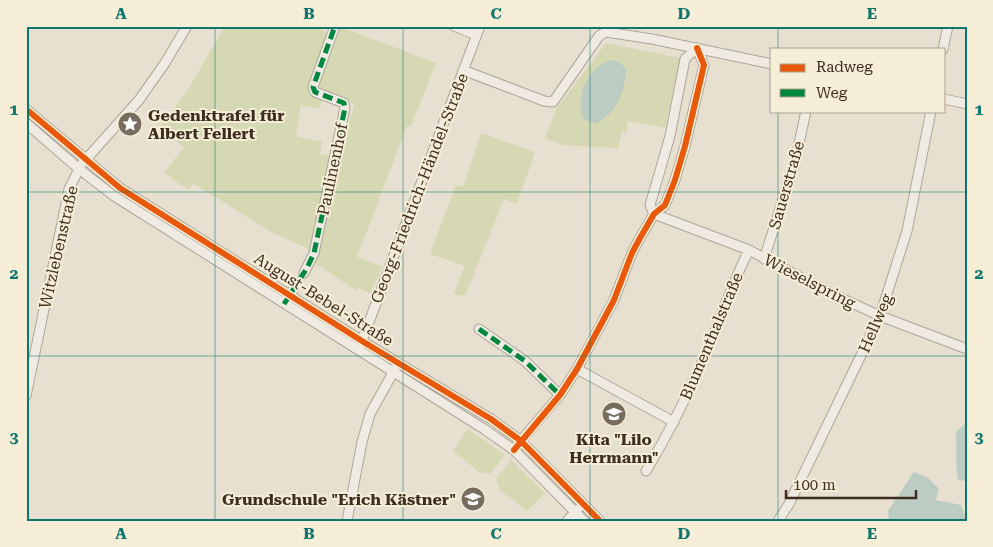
<svg xmlns="http://www.w3.org/2000/svg" width="993" height="547" font-family="'Roboto Serif',serif">
<rect width="100%" height="100%" fill="#e7e0d1"/>
<!-- green -->
<path fill="#d6d7b3" d="M225,26H312L329,33L308,93L322,100L320,109L301,105L296,136L322,142L320,154L332,156L311,250L271,232L193,183L189,190L164,173L184,147L159,128L189,88Z
M338,26L436,63L411,126H407L357,257L382,266L371,294L358,288L357,291L315,263L354,104L317,91L315,87Z
M606,43L680,58L665,128L628,121L626,133L622,132L618,148L562,145L545,138L556,109Z
M481,133L535,152L517,204L504,199L466,294L461,296L454,293L465,266L430,254L456,185L463,187Z
M468,429L505,455L490,474L479,472L453,451Z
M511,460L545,493L527,511L500,490L496,478Z"/>
<!-- water -->
<path fill="#bcccc2" d="M612,60L622,64L626,70C624,95 618,110 596,124L584,119C574,96 588,66 612,60Z
M967,422V481L958,480C955,463 957,449 956,432Z
M914,472L928,478L939,489L936,500L961,505L967,521H889L888,511Z"/>
<g fill="none" stroke-linecap="round" stroke-linejoin="round">
<defs>
<path id="minor" d="M454,26L476,35
M943,49L948,26
M463,70L544,101L553,102L599,36L606,32L652,39L772,64
M944,99L967,104
M26,109L120,188L362,341L491,419L521,441L600,521
M26,123L79,169L114,196L484,429L514,450L584,521
M654,214L749,250L826,291L880,316L967,349
M654,214L650,205L670,136L685,59L697,48
M764,259L795,162L806,111
M304,273L314,253L345,108L344,103L315,92L313,87L335,26
M287,299L297,284
M479,329L525,361L560,395
M360,346L480,26
M577,369L674,422
M26,396L69,189L81,165L139,100L165,63L187,26
M518,444L560,395L577,369L614,300L632,253L640,238L654,214L665,205L675,180L685,146L704,65L697,48
M646,471C672,428 694,382 713,336C724,307 735,278 749,250
M347,521L362,442L370,414L395,369
M567,521L578,509
M778,521L789,504L880,316L907,231L931,111"/>
</defs>
<!-- minor casing -->
<use href="#minor" stroke="#ada599" stroke-width="11"/>
<!-- minor -->
<use href="#minor" stroke="#efebe3" stroke-width="9"/>
<!-- tram -->
<path stroke="#afaaa2" stroke-width="1" d="M26,113L119,191L488,422L518,444L595,521"/>
<!-- quiet -->
<path stroke="#00873e" stroke-width="5" stroke-dasharray="10 5" stroke-linecap="butt" d="M284,304L307,268L314,253L345,108L344,103L315,92L313,87L335,26
M479,329L525,361L560,395"/>
<defs>
<path id="cycleway" d="M26,109L120,188L362,341L491,419L521,441L600,521
M514,450L560,395L577,369L614,300L632,253L640,238L654,214L665,205L675,180L685,146L704,65L697,48"/>
</defs>
<!-- cycleway casing -->
<use href="#cycleway" stroke="#f7eed8" stroke-width="9"/>
<!-- cycleway -->
<use href="#cycleway" stroke="#e8590c" stroke-width="6"/>
</g>
<!-- grid -->
<path fill="none" stroke="#0f766e" stroke-width="1" stroke-opacity="0.55" d="M215,26V521M403,26V521M590,26V521M778,26V49M778,111V521M26,192H967M26,356H967"/>
<!-- icons -->
<defs>
<symbol id="sight-disc" viewBox="-11 -11 22 22"><circle r="9.5" fill="#786c5e" stroke="#f7eed8"/><path d="M0-6L1.8-2.2L6-1.7L2.9 1.2L3.7 5.4L0 3.3L-3.7 5.4L-2.9 1.2L-6-1.7L-1.8-2.2Z" fill="#fff"/></symbol>
<symbol id="school-disc" viewBox="-11 -11 22 22"><circle r="9.5" fill="#786c5e" stroke="#f7eed8"/><path d="M0-5L7-2L0 1L-7-2ZM-4 1L0 2.5L4 1V4Q0 6-4 4Z" fill="#fff"/></symbol>
</defs>
<g fill-rule="evenodd">
<use href="#sight-disc" x="116" y="110" width="28" height="28"/>
<use href="#school-disc" x="600" y="400" width="28" height="28"/>
<use href="#school-disc" x="459" y="485" width="28" height="28"/>
</g>
<g text-anchor="middle" stroke-width="4" stroke-linejoin="round" paint-order="stroke">
<!-- poi labels -->
<g font-size="16" font-weight="bold" fill="#3d2e20" stroke="#f7eed8" text-anchor="start">
<text x="148" y="121">Gedenktrafel für<tspan x="148" dy="18">Albert Fellert</tspan></text>
<text x="614" y="445" text-anchor="middle">Kita "Lilo<tspan x="614" dy="18">Herrmann"</tspan></text>
<text x="456" y="505" text-anchor="end">Grundschule "Erich Kästner"</text>
</g>
<!-- street labels -->
<g font-size="16" fill="#3d2e20" stroke="#f7eed8">
<text transform="translate(332 169) rotate(-78)" y="6">Paulinenhof</text>
<text transform="translate(786 185) rotate(-74)" y="6">Sauerstraße</text>
<text transform="translate(419 188) rotate(-69)" y="6">Georg-Friedrich-Händel-Straße</text>
<text transform="translate(58 247) rotate(-77)" y="6">Witzlebenstraße</text>
<text transform="translate(810 281) rotate(27)" y="6">Wieselspring</text>
<text transform="translate(324 299) rotate(32)" y="6">August-Bebel-Straße</text>
<text transform="translate(875 323) rotate(-67)" y="6">Hellweg</text>
<text transform="translate(711 336) rotate(-67)" y="6">Blumenthalstraße</text>
</g>
</g>
<!-- border -->
<rect width="993" height="547" fill="none" stroke="#f7eed8" stroke-width="55"/>
<!-- legend -->
<rect x="770" y="48" width="175" height="65" fill="#f7eed8" stroke="#ada18e"/>
<rect x="780" y="64" width="25" height="8" fill="#e8590c" stroke="#ada18e"/>
<text x="816" y="72" font-size="15" fill="#3d2e20">Radweg</text>
<rect x="780" y="89" width="25" height="8" fill="#00873e" stroke="#ada18e"/>
<text x="816" y="98" font-size="15" fill="#3d2e20">Weg</text>
<!-- scale -->
<path d="M786 490v8h130v-8" fill="none" stroke="#3d2e20" stroke-width="2.5"/>
<text x="793" y="490" font-size="15" fill="#3d2e20" stroke="#f7eed8" stroke-width="4" paint-order="stroke">100 m</text>
<rect x="28" y="28" width="938" height="492" fill="none" stroke="#0f766e" stroke-width="2"/>
<g font-size="16" text-anchor="middle" font-weight="bold" fill="#0f766e">
<text x="121" y="19">A</text>
<text x="309" y="19">B</text>
<text x="496" y="19">C</text>
<text x="684" y="19">D</text>
<text x="872" y="19">E</text>
<text x="14" y="115">1</text>
<text x="979" y="115">1</text>
<text x="14" y="279">2</text>
<text x="979" y="279">2</text>
<text x="14" y="443">3</text>
<text x="979" y="443">3</text>
<text x="121" y="539">A</text>
<text x="309" y="539">B</text>
<text x="496" y="539">C</text>
<text x="684" y="539">D</text>
<text x="872" y="539">E</text>
</g>
</svg>
